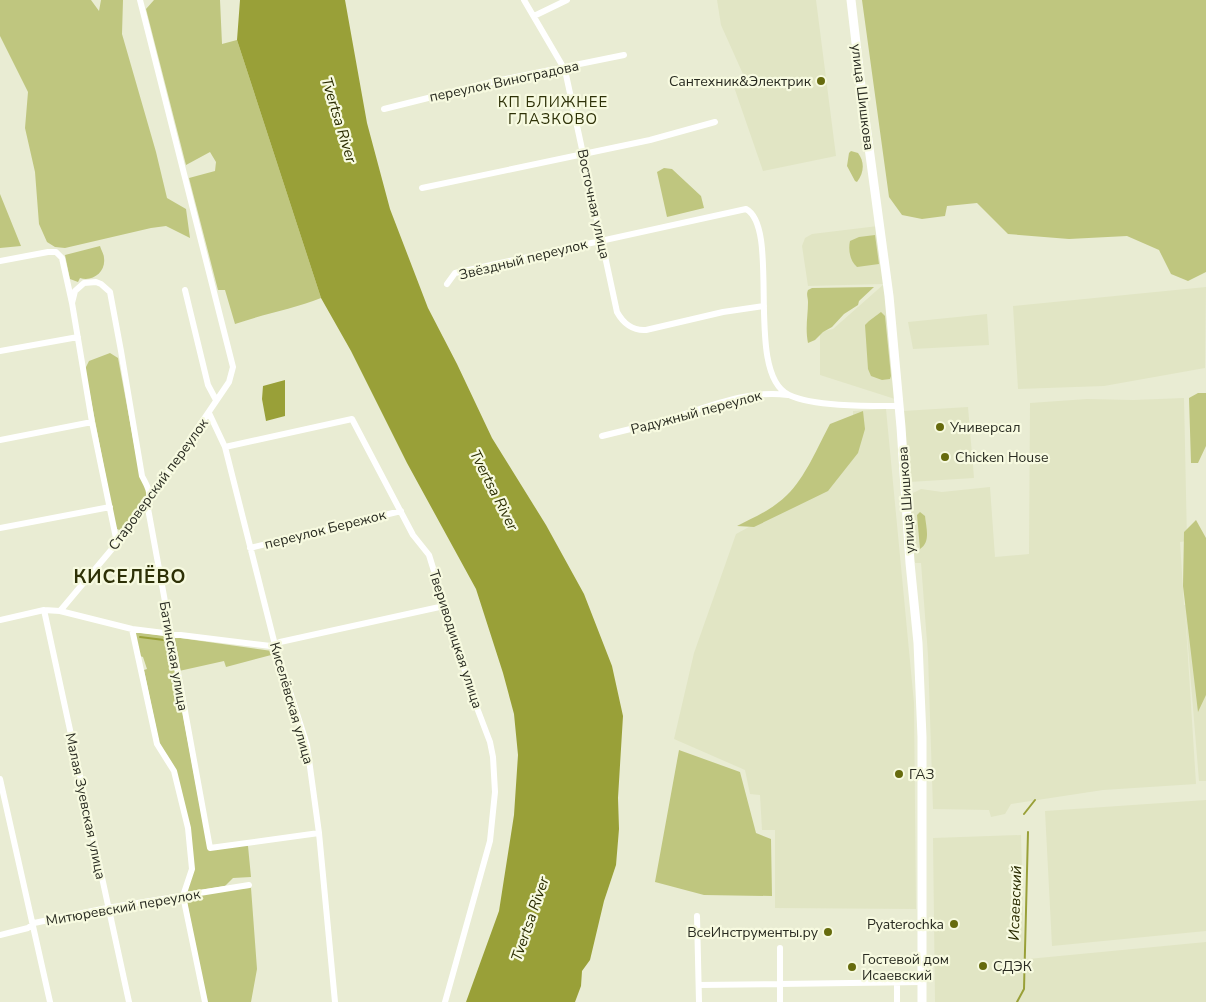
<svg xmlns="http://www.w3.org/2000/svg" width="1206" height="1002" font-family="'Nunito Sans',sans-serif">
<rect width="100%" height="100%" fill="#e9ecd3"/>
<!-- built -->
<path fill="#e1e5c4" d="M717,0H816L836,156L763,171L734,87L747,83L721,25Z
M878,226L885,283L895,399L820,375V332L833,329L884,284L808,286L802,246L805,238L812,234Z
M1206,287L1205,368L1104,386L1018,389L1013,306Z
M987,314L989,345L913,349L908,322Z
M1184,398L1187,541L1180,542L1184,605L1206,604V781H1199L1185,610L1196,784L1103,790L1011,804L1005,814L991,817L989,810L933,809L928,655L921,563H915L909,495L921,489L942,492L990,487L995,557L1029,554L1030,403L1087,399L1133,400Z
M968,407L974,478L909,482L903,411Z
M886,409L914,703L916,909L775,908V830H762L760,795L750,794L745,770L674,739L694,653L736,534L798,500L853,438V411Z
M1206,800V931L1052,946L1045,811Z
M1021,835L1025,980L1028,959L1206,942V1002H935L933,838Z"/>
<!-- green -->
<path fill="#bfc67f" d="M0,0H91L99,11L101,0H123L122,34L156,152L167,198L186,209L190,238L166,226L151,228L65,248L55,247L47,242L39,224L35,172L25,128L28,92L0,36Z
M154,0H220L222,44L237,40L321,298C294,309 263,314 235,324L225,290H218L189,178L215,171L216,162L210,152L186,165L146,9Z
M862,0H1206V272L1188,281L1171,274L1159,250L1127,236L1069,239L1008,234L977,203L947,206L945,216L922,219L902,215L889,197Z
M851,151L858,153C865,162 864,173 857,182L855,181L847,166L849,153Z
M664,168L672,169L701,196L704,208L667,217L657,172Z
M0,194L21,246L0,248Z
M875,235L879,264L857,267C850,261 848,250 850,241L859,237Z
M100,246C101,250 104,254 104,258C106,272 93,282 80,278L78,282L70,279L65,255Z
M874,287L859,301L858,305L844,314L832,327L823,332L815,340L808,343C805,328 808,316 808,302C808,297 806,295 808,290L812,288Z
M881,312L885,316L891,376L890,379L882,380L871,376L868,369L865,325L869,321Z
M110,353L118,358L140,476L147,491V498L122,531L117,529L115,524L85,369L89,361Z
M1198,393H1206V446L1198,463H1191L1189,398Z
M863,411L865,429L858,453L828,491L754,527L737,526C755,517 773,509 787,495C805,478 818,446 830,424Z
M920,512L925,516C926,527 931,542 920,549L917,515Z
M1196,520L1206,538V695L1198,712L1183,586L1184,532Z
M134,632L166,636L169,641L208,849L245,844L248,846L251,877L233,878L225,886L187,892L194,869L175,771L159,742L144,670L147,669L143,657L140,656Z
M173,637L272,651L275,654L226,667L224,661L179,671Z
M679,750L740,772L756,833L771,839L772,896L704,895L655,882Z
M251,888L257,969L251,1002H206L187,902L188,896L231,889Z"/>
<!-- water -->
<path fill="#99a038" d="M240,0H345L367,123L390,209L428,308L457,364L492,438L546,525L584,594L612,666L623,716L618,798L619,829L616,865L604,901L590,960L582,971L581,986L575,1002H466L499,911L514,815L518,755L514,714L503,673L476,589L407,463L351,351L321,298L237,40Z
M285,380V416L266,421L262,399L263,386Z"/>
<g fill="none" stroke-linecap="round" stroke-linejoin="round">
<!-- stream -->
<path stroke="#99a038" stroke-width="2" d="M140,637L164,640
M1024,814L1035,800
M1017,1002L1024,989L1028,832"/>
<!-- minor -->
<path stroke="#fff" stroke-width="6" d="M524,0L565,70L617,312C623,323 633,331 646,330L723,312L764,306
M534,16L567,0
M384,109L496,81L624,55
M422,188L650,140L715,122
M0,261L48,252H56L62,258L72,303L92,422L117,543
M447,284L455,273L746,209C782,228 743,374 789,395C815,407 870,406 900,406
M185,290L208,385L216,400
M72,303L75,291L84,283L96,282L101,284L110,292L121,351L142,476C147,486 152,492 147,503L210,848L319,833
M0,351L78,337
M209,413L225,447L275,645L307,745L319,833L335,1002
M602,436C623,431 643,426 663,421C704,409 745,389 788,395
M0,440L92,422
M225,447L352,419L413,535L429,555L474,700L490,742L493,757L495,792L490,841L445,1002
M0,528L110,507
M250,548L401,511
M44,610L129,1002
M60,611L132,629L271,646L280,642L444,606
M0,620L44,610L60,611L117,543L147,503L229,382L233,367L140,0
M132,629L157,744L174,771L188,828L192,869L183,896L205,1002
M0,779L50,1002
M697,916L699,1002
M0,935L28,928L34,923L107,908L249,885
M780,948V1002
M897,983V1002
M699,985L922,982"/>
<!-- major -->
<path stroke="#fff" stroke-width="9" d="M851,0L863,103L889,296L901,427L910,563L918,643L922,737V1002"/>
</g>
<!-- markers -->
<g fill="#666b0d" stroke="#f7fae0" stroke-width="2">
<circle cx="821" cy="81" r="5"/>
<circle cx="940" cy="427" r="5"/>
<circle cx="945" cy="457" r="5"/>
<circle cx="899" cy="774" r="5"/>
<circle cx="954" cy="924" r="5"/>
<circle cx="828" cy="932" r="5"/>
<circle cx="983" cy="966" r="5"/>
<circle cx="852" cy="967" r="5"/>
</g>
<g text-anchor="middle" stroke-width="4.5" stroke-linejoin="round" paint-order="stroke">
<!-- street labels -->
<g font-size="14" fill="#292b21" stroke="#f7fae0">
<text transform="translate(504 81) rotate(-12)" y="5">переулок Виноградова</text>
<text transform="translate(863 97) rotate(83)" y="5">улица Шишкова</text>
<text transform="translate(594 204) rotate(78)" y="5">Восточная улица</text>
<text transform="translate(523 259) rotate(-14)" y="5">Звёздный переулок</text>
<text transform="translate(696 412) rotate(-15)" y="5">Радужный переулок</text>
<text transform="translate(158 484) rotate(-54)" y="5">Староверский переулок</text>
<text transform="translate(906 500) rotate(-94)" y="5">улица Шишкова</text>
<text transform="translate(325 529) rotate(-14)" y="5">переулок Бережок</text>
<text transform="translate(456 639) rotate(72)" y="5">Твериводицкая улица</text>
<text transform="translate(174 656) rotate(80)" y="5">Батинская улица</text>
<text transform="translate(292 703) rotate(74)" y="5">Киселёвская улица</text>
<text transform="translate(86 806) rotate(78)" y="5">Малая Зуевская улица</text>
<text transform="translate(123 907) rotate(-10)" y="5">Митюревский переулок</text>
</g>
<!-- poi labels -->
<g font-size="14" fill="#292b21" stroke="#f7fae0" text-anchor="start">
<text x="811" y="86" text-anchor="end">Сантехник&amp;Электрик</text>
<text x="950" y="432">Универсал</text>
<text x="955" y="462">Chicken House</text>
<text x="909" y="779">ГАЗ</text>
<text x="944" y="929" text-anchor="end">Pyaterochka</text>
<text x="818" y="937" text-anchor="end">ВсеИнструменты.ру</text>
<text x="862" y="964">Гостевой дом<tspan x="862" dy="16">Исаевский</tspan></text>
<text x="993" y="971">СДЭК</text>
</g>
<!-- neighbourhood labels -->
<g font-size="15" letter-spacing="1" fill="#2e3107" stroke="#f7fae0">
<text x="553" y="107">КП БЛИЖНЕЕ<tspan x="553" dy="17">ГЛАЗКОВО</tspan></text>
</g>
<!-- water labels -->
<g font-size="15" font-style="italic" fill="#2a2c00" stroke="#f7fae0">
<text transform="translate(339 120) rotate(73)" y="5">Tvertsa River</text>
<text transform="translate(494 490) rotate(63)" y="5">Tvertsa River</text>
<text transform="translate(1015 903) rotate(-88)" y="5">Исаевский</text>
<text transform="translate(530 919) rotate(-71)" y="5">Tvertsa River</text>
</g>
<!-- district labels -->
<g font-size="19" font-weight="bold" letter-spacing="1" fill="#2e3107" stroke="#f7fae0">
<text x="130" y="583">КИСЕЛЁВО</text>
</g>
</g>
</svg>
